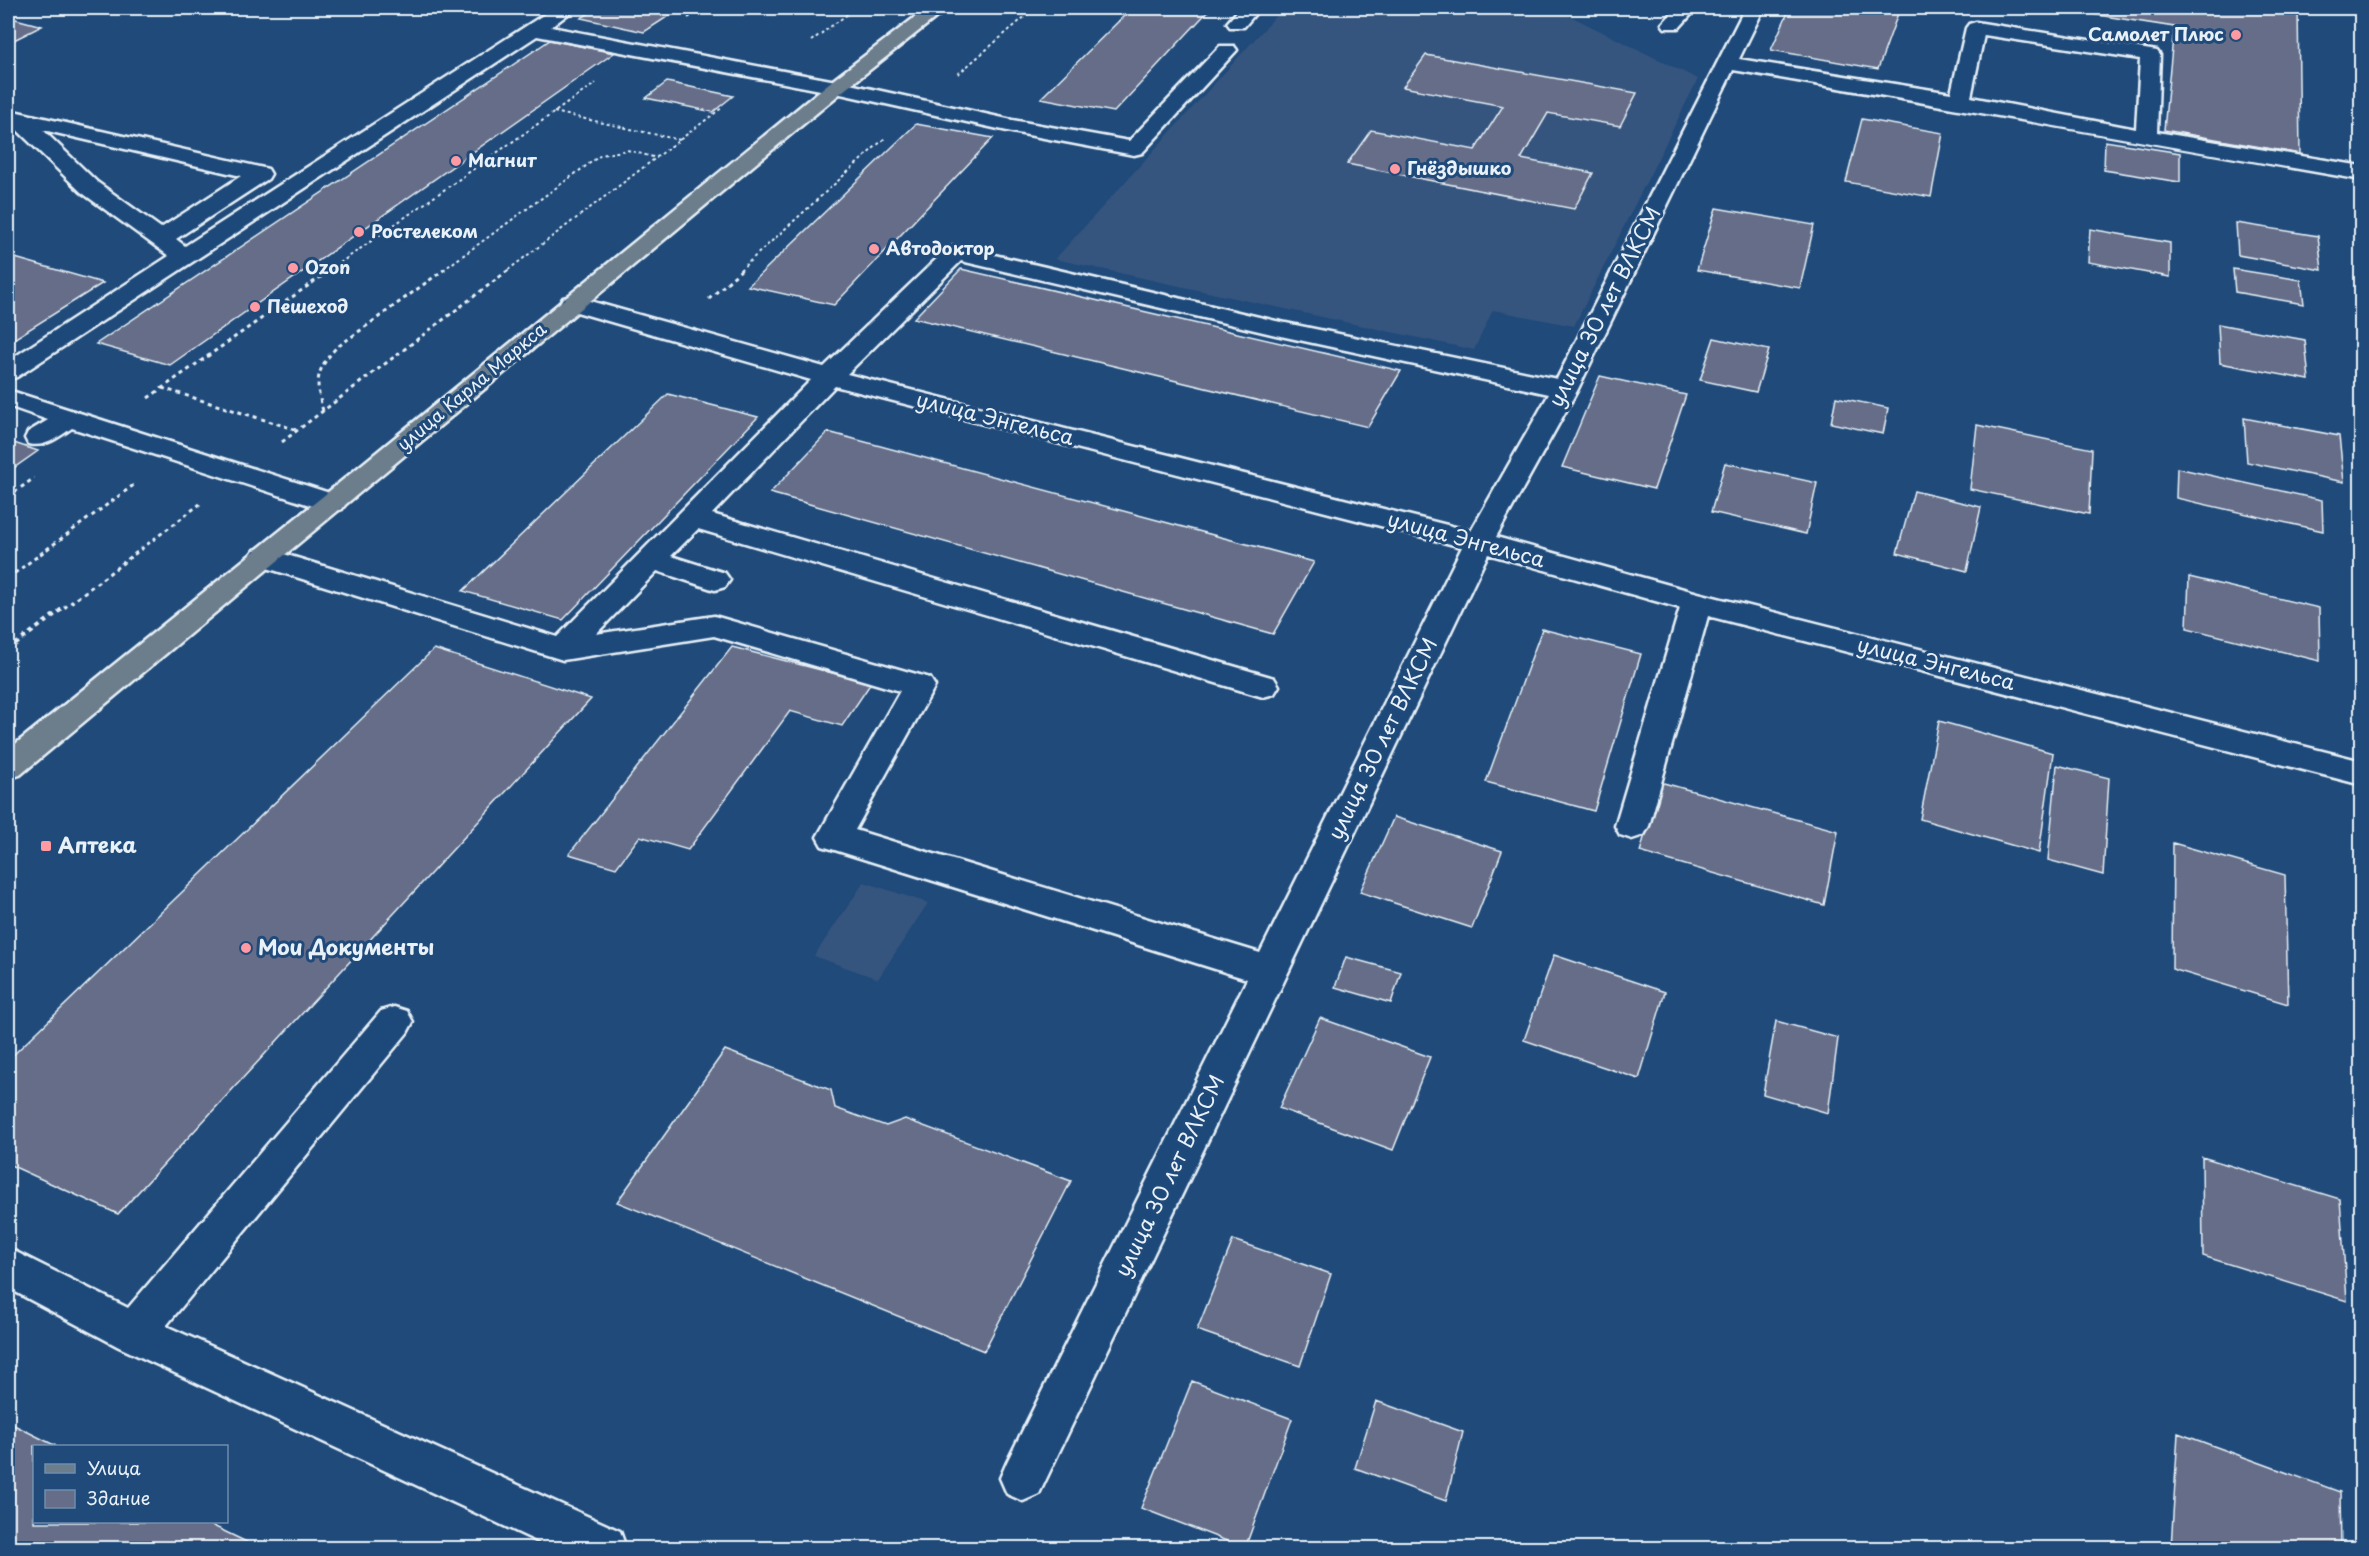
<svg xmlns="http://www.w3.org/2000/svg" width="2369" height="1556" font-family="'Playpen Sans',sans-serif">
<rect width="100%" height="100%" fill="#1f4a7a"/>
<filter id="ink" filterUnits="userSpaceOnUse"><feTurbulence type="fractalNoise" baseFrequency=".0167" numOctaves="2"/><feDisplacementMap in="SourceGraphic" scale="12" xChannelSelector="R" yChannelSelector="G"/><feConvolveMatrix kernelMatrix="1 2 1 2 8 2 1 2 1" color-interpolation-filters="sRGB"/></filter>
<g filter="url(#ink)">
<!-- built -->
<path fill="#34547e" d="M1283,8H1554L1698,79L1574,326L1493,310L1474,350L1055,259Z
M864,882L928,903L878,979L814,956Z"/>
<!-- building -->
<path fill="#656d88" stroke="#e8f1f8" stroke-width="1.5" d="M598,8H681L644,32L581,18Z
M1132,8H1211L1114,112L1041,98Z
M1790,8H1900L1878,69L1771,50Z
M2053,8L2298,9L2300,154L2164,130L2174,27Z
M8,17L42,26L8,43Z
M550,40L614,53L170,365L96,344Z
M1426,55L1637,93L1620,126L1548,113L1521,159L1593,173L1574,209L1347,164L1371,130L1475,150L1503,106L1403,87Z
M667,82L733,96L713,112L646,98Z
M1862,119L1943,133L1931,197L1846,182Z
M916,124L993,138L834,305L748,286Z
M2105,141L2180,153V182L2104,170Z
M1716,208L1814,225L1800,288L1697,270Z
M2236,223L2318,236L2322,270L2238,255Z
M2090,229L2170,243V277L2088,262Z
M8,256L103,283L14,339L8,337Z
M961,269L1401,371L1368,427L914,318Z
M2233,269L2301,280L2304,304L2235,292Z
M2218,324L2305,340L2309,380L2220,363Z
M1714,338L1769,350L1756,392L1700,380Z
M1600,376L1686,395L1654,489L1562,467Z
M668,394L758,417L563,620L463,591Z
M1836,397L1888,408L1883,434L1831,423Z
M2244,418L2339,436L2344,482L2247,462Z
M1977,425L2092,449L2089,514L1970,489Z
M828,432L1314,562L1273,634L770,493Z
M8,441L38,451L8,472Z
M1725,463L1817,483L1806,534L1711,512Z
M2177,468L2322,500L2323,531L2176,498Z
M1914,491L1981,507L1967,571L1897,553Z
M2189,577L2319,608L2320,661L2187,628Z
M1542,629L1641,654L1594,811L1486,782Z
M732,647L871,683L842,726L790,711L688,850L640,836L616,868L569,854Z
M434,649L591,699L118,1214L8,1164V1060Z
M1939,721L2053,753L2039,853L1920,819Z
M2057,765L2109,778L2103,875L2048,860Z
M1660,782L1838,831L1824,905L1640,852Z
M1394,817L1502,851L1472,928L1360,892Z
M2173,843L2285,875L2288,1004L2172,969Z
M1554,955L1665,992L1639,1079L1524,1040Z
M1346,957L1401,972L1391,1003L1335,987Z
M1320,1018L1430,1057L1393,1150L1279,1108Z
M1776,1021L1838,1038L1828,1113L1763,1094Z
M725,1050L831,1090L835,1108L886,1126L905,1119L1071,1181L984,1351L617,1202Z
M2202,1157L2340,1199L2347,1301L2203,1256Z
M1233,1240L1331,1274L1300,1366L1197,1330Z
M1192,1381L1292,1419L1245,1548L1141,1508Z
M1376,1401L1463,1432L1446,1501L1355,1468Z
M8,1422L56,1446H34V1522H205L259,1548H8Z
M2178,1433L2340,1492L2341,1548H2171Z"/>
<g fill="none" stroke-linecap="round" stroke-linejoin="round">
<defs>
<path id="minor" d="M554,8H576L551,27L836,81L1012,120L1129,141L1220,46H1234L1237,50L1142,153L1134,155L1012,132L836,93L537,36L17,377L8,380V361L169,256L81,192L10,123L8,118L10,113L18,112L268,169L271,174L268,179L176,239L185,246ZM43,130L241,176L161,228L97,182Z
M1240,8H1260L1244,27H1230L1227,23Z
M1677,8H1697L1679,28H1665L1662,24Z
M1745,8H1764L1739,59L1951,93L1966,28L1969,24L1976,22L2157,51L2160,55L2157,132L2362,166V180C2152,144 1943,105 1733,70L1578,389L1496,537L1698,593L2362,761V785L1708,616L1649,826L1644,835L1632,839L1620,835L1615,826L1680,608L1488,554L1039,1494L1023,1501L1007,1494L1000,1478L1007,1462L1247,979L822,846L817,837L900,691L714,636L563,660L254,564L249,557L254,550L264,548L557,637L811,380L563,308L560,303L563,298L572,296L824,367L948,248L956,246L1276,321L1557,379ZM1984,35L2140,59L2136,129L1971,97ZM961,261L1276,335L1549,394L1471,531L847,374ZM835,386L1462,547L1260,953L855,830L935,686L930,678L714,616L596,634L657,571L715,590L725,587L730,580L725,573L671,556L698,529L1263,697L1274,694L1279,686L1274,678L712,514Z
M8,390L342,497L346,503L342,509L332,512L322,509L72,428C58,437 46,448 28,444L25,438L28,432L48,420L8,406Z
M394,1007L407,1011L413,1022L407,1033L166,1326L620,1531L626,1548H544L545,1545L119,1347L8,1288V1248L128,1308L381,1011Z"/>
<path id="major" d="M927,8H948L843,91L20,775L8,779V750L322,497L829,83Z"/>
</defs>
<!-- minor casing -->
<use href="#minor" stroke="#e8f1f8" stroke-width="5"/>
<!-- major casing -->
<use href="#major" stroke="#e8f1f8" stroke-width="5"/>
<!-- path-far2 -->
<path stroke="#e8f1f8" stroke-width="2" stroke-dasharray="3 3" stroke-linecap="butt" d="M688,18L703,8
M811,41L856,8
M958,74L1035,8
M554,112L680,140
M330,270L596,83
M443,270L601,155L627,150L657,158
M508,270L723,107
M740,270L885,138"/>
<!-- path-far1 -->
<path stroke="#e8f1f8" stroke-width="3" stroke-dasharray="4 4" stroke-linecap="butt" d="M709,299L742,269
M162,388L297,430
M148,398L332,269
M323,411C315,382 315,371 336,348L445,269
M282,442L510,269
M8,497L34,478
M8,578L135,484
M64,608L200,504"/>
<!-- path -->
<path stroke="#e8f1f8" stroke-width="4" stroke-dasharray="4.5 4.5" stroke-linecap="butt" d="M8,650L66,606"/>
<!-- minor -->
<use href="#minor" fill="#1f4a7a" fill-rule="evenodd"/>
<!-- major -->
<use href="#major" fill="#6c7d8c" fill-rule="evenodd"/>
</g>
</g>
<!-- markers -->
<g fill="#ff9aa2" stroke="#1f4a7a" stroke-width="2">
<circle cx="2236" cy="35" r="6"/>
<circle cx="456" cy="161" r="6"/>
<circle cx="1395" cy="169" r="6"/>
<circle cx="359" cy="232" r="6"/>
<circle cx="874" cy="249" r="6"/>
<circle cx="293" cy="268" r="6"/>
<circle cx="255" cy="307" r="6"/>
<rect x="40" y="840" width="12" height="12" rx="3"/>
<circle cx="246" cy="948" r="6"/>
</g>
<g text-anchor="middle" stroke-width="6" stroke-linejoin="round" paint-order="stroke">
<!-- far-poi labels -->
<g font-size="18" font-weight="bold" fill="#e8f1f8" stroke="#1f4a7a" text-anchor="start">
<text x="2224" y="41" text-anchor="end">Самолет Плюс</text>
<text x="468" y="167">Магнит</text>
<text x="1407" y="175">Гнёздышко</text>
<text x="371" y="238">Ростелеком</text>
<text x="886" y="255">Автодоктор</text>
<text x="305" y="274">Ozon</text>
<text x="267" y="313">Пешеход</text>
</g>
<!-- far-street labels -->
<g font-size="18" fill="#e8f1f8" stroke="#1f4a7a">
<text transform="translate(472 387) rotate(-40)" y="6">улица Карла Маркса</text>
</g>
<!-- street labels -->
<g font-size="21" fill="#e8f1f8" stroke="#1f4a7a">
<text transform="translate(1605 307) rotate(-63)" y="7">улица 30 лет ВЛКСМ</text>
<text transform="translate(995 419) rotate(14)" y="7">улица Энгельса</text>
<text transform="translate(1466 540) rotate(15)" y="7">улица Энгельса</text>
<text transform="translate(1936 664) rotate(14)" y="7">улица Энгельса</text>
<text transform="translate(1383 739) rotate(-64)" y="7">улица 30 лет ВЛКСМ</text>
<text transform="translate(1170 1176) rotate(-64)" y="7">улица 30 лет ВЛКСМ</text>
</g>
<!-- poi labels -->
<g font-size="21" font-weight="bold" fill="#e8f1f8" stroke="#1f4a7a" text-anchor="start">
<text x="58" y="853">Аптека</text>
<text x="258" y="955">Мои Документы</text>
</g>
</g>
<!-- margin -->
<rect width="2369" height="1556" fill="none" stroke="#1f4a7a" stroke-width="30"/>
<rect x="15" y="15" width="2339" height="1526" fill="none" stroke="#e8f1f8" stroke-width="2" filter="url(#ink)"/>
<!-- legend -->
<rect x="33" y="1445" width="195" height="78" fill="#1f4a7a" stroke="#6f8dac" stroke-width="1.5"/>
<rect x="45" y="1464" width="30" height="9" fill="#6c7d8c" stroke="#6f8dac" stroke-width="1.5"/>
<text x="87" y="1475" font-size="18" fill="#e8f1f8">Улица</text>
<rect x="45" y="1490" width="30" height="18" fill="#656d88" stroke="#6f8dac" stroke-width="1.5"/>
<text x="87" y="1505" font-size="18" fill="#e8f1f8">Здание</text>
</svg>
